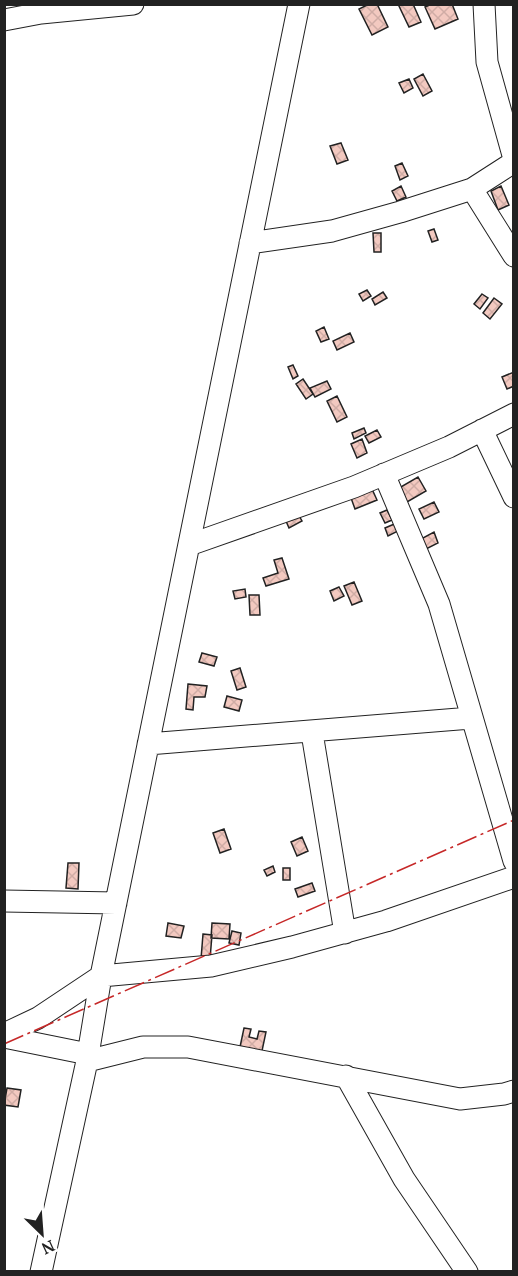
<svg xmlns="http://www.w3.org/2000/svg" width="518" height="1276" viewBox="0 0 518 1276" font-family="'PT Serif',serif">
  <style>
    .building { fill: url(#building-cross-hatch); stroke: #222; stroke-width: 1.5 }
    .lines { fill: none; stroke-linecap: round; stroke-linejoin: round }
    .minor-casing { stroke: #222; stroke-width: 23 }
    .minor { stroke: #fff; stroke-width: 21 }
    .power { stroke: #c62828; stroke-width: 1.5; stroke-dasharray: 21 4.5 3 4.5; stroke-linecap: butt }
  </style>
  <defs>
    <pattern id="building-cross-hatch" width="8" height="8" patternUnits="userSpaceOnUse" patternTransform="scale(1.5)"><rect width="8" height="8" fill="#f3c9c0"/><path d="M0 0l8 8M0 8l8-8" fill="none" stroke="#d0aca5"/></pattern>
  </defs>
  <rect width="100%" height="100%" fill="#fff"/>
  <path class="building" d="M 369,4 L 377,4 L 388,27 L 372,35 L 359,9 Z
    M 398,4 L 413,4 L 421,22 L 409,27 Z
    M 432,4 L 452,4 L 458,19 L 435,29 L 425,7 Z
    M 423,74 L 432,91 L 423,96 L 414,79 Z
    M 409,79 L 413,88 L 404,93 L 399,83 Z
    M 341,143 L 348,160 L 337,164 L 330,146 Z
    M 402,163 L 408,176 L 400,180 L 395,166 Z
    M 401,186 L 406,197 L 397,201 L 392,191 Z
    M 501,186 L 509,205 L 498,210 L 491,191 Z
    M 434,229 L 438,240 L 432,242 L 428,231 Z
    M 373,233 L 381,233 L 381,252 L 374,252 Z
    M 367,290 L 371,296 L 363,301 L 359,294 Z
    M 383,292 L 387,298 L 375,305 L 372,299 Z
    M 482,294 L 488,298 L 480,309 L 474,304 Z
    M 494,298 L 502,304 L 490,319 L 483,313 Z
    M 324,327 L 329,339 L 321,342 L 316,331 Z
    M 350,333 L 354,342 L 337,350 L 333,341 Z
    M 293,365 L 298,376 L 293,379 L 288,367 Z
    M 514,372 L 514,386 L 507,389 L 502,377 Z
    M 303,379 L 313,394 L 306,399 L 296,384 Z
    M 327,381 L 331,389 L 315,397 L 310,388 Z
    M 337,396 L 347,417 L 337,422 L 327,401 Z
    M 364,428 L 366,433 L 354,439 L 352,433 Z
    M 377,430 L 381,437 L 369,443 L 365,436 Z
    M 362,439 L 367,453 L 357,458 L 351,444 Z
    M 418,477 L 426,491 L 407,502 L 399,488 Z
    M 372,489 L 377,500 L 355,509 L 351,498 Z
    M 434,502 L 439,512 L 424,519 L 419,509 Z
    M 387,510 L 392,520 L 385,523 L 380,513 Z
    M 298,514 L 302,521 L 289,528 L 286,521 Z
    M 399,522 L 402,529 L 388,536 L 385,528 Z
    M 434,532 L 438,543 L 426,549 L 421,539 Z
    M 282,558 L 289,579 L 266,586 L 263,578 L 278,573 L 274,560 Z
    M 354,582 L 362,601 L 352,605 L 344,586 Z
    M 339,587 L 344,596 L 334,601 L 330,591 Z
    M 245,589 L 246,597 L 235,599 L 233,591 Z
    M 249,595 L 259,595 L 260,615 L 250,615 Z
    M 202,653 L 217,657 L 214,666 L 199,662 Z
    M 240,668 L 246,687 L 237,690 L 231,671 Z
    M 188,684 L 207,686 L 205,697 L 194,697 L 193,710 L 186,709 Z
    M 227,696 L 242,700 L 239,711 L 224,707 Z
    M 224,829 L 231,849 L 220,853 L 213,833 Z
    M 302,837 L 308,851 L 297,856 L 291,842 Z
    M 68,863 L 79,863 L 78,889 L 66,888 Z
    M 273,866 L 275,872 L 267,876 L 264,870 Z
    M 283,868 L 290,868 L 290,880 L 283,880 Z
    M 312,883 L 315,891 L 298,897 L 295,889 Z
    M 168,923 L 184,926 L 181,938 L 166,936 Z
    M 212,923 L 230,924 L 229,939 L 211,938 Z
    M 232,931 L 241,933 L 239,945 L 229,943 Z
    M 203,934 L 212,935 L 210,959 L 201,959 Z
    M 244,1028 L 251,1029 L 249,1037 L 257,1039 L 259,1031 L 266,1032 L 262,1051 L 240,1047 Z
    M 7,1088 L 21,1090 L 18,1107 L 4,1105 Z"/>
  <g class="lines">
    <defs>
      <path id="minor" d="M 484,4 L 487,62 L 514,159
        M 4,20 L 41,13 L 133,4
        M 472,189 L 514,256
        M 250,243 L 332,231 L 400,212 L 472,189 L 514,162
        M 482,430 L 514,497
        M 384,474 L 439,604 L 514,861
        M 189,545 L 354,487 L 449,447 L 514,414
        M 312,733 L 345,933
        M 148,744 L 471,718
        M 4,901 L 116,903
        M 4,1034 L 38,1018 L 101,976 L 211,966 L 292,947 L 386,921 L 514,877
        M 4,1037 L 88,1054
        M 87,1061 L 143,1047 L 188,1047 L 460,1099 L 504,1094 L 514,1091
        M 346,1076 L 404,1179 L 467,1272
        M 41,1272 L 87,1061 L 101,976 L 299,4"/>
    </defs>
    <use href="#minor" class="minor-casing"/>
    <use href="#minor" class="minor"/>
    <path class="power" d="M 4,1044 L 514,820"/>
  </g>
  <rect width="518" height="1276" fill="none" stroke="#222222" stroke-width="12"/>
  <g transform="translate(42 1234) rotate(155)" stroke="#ffffff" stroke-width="4.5" paint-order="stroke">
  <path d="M0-4.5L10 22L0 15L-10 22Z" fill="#222222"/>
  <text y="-9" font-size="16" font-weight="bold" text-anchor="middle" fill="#222222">N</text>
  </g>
</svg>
